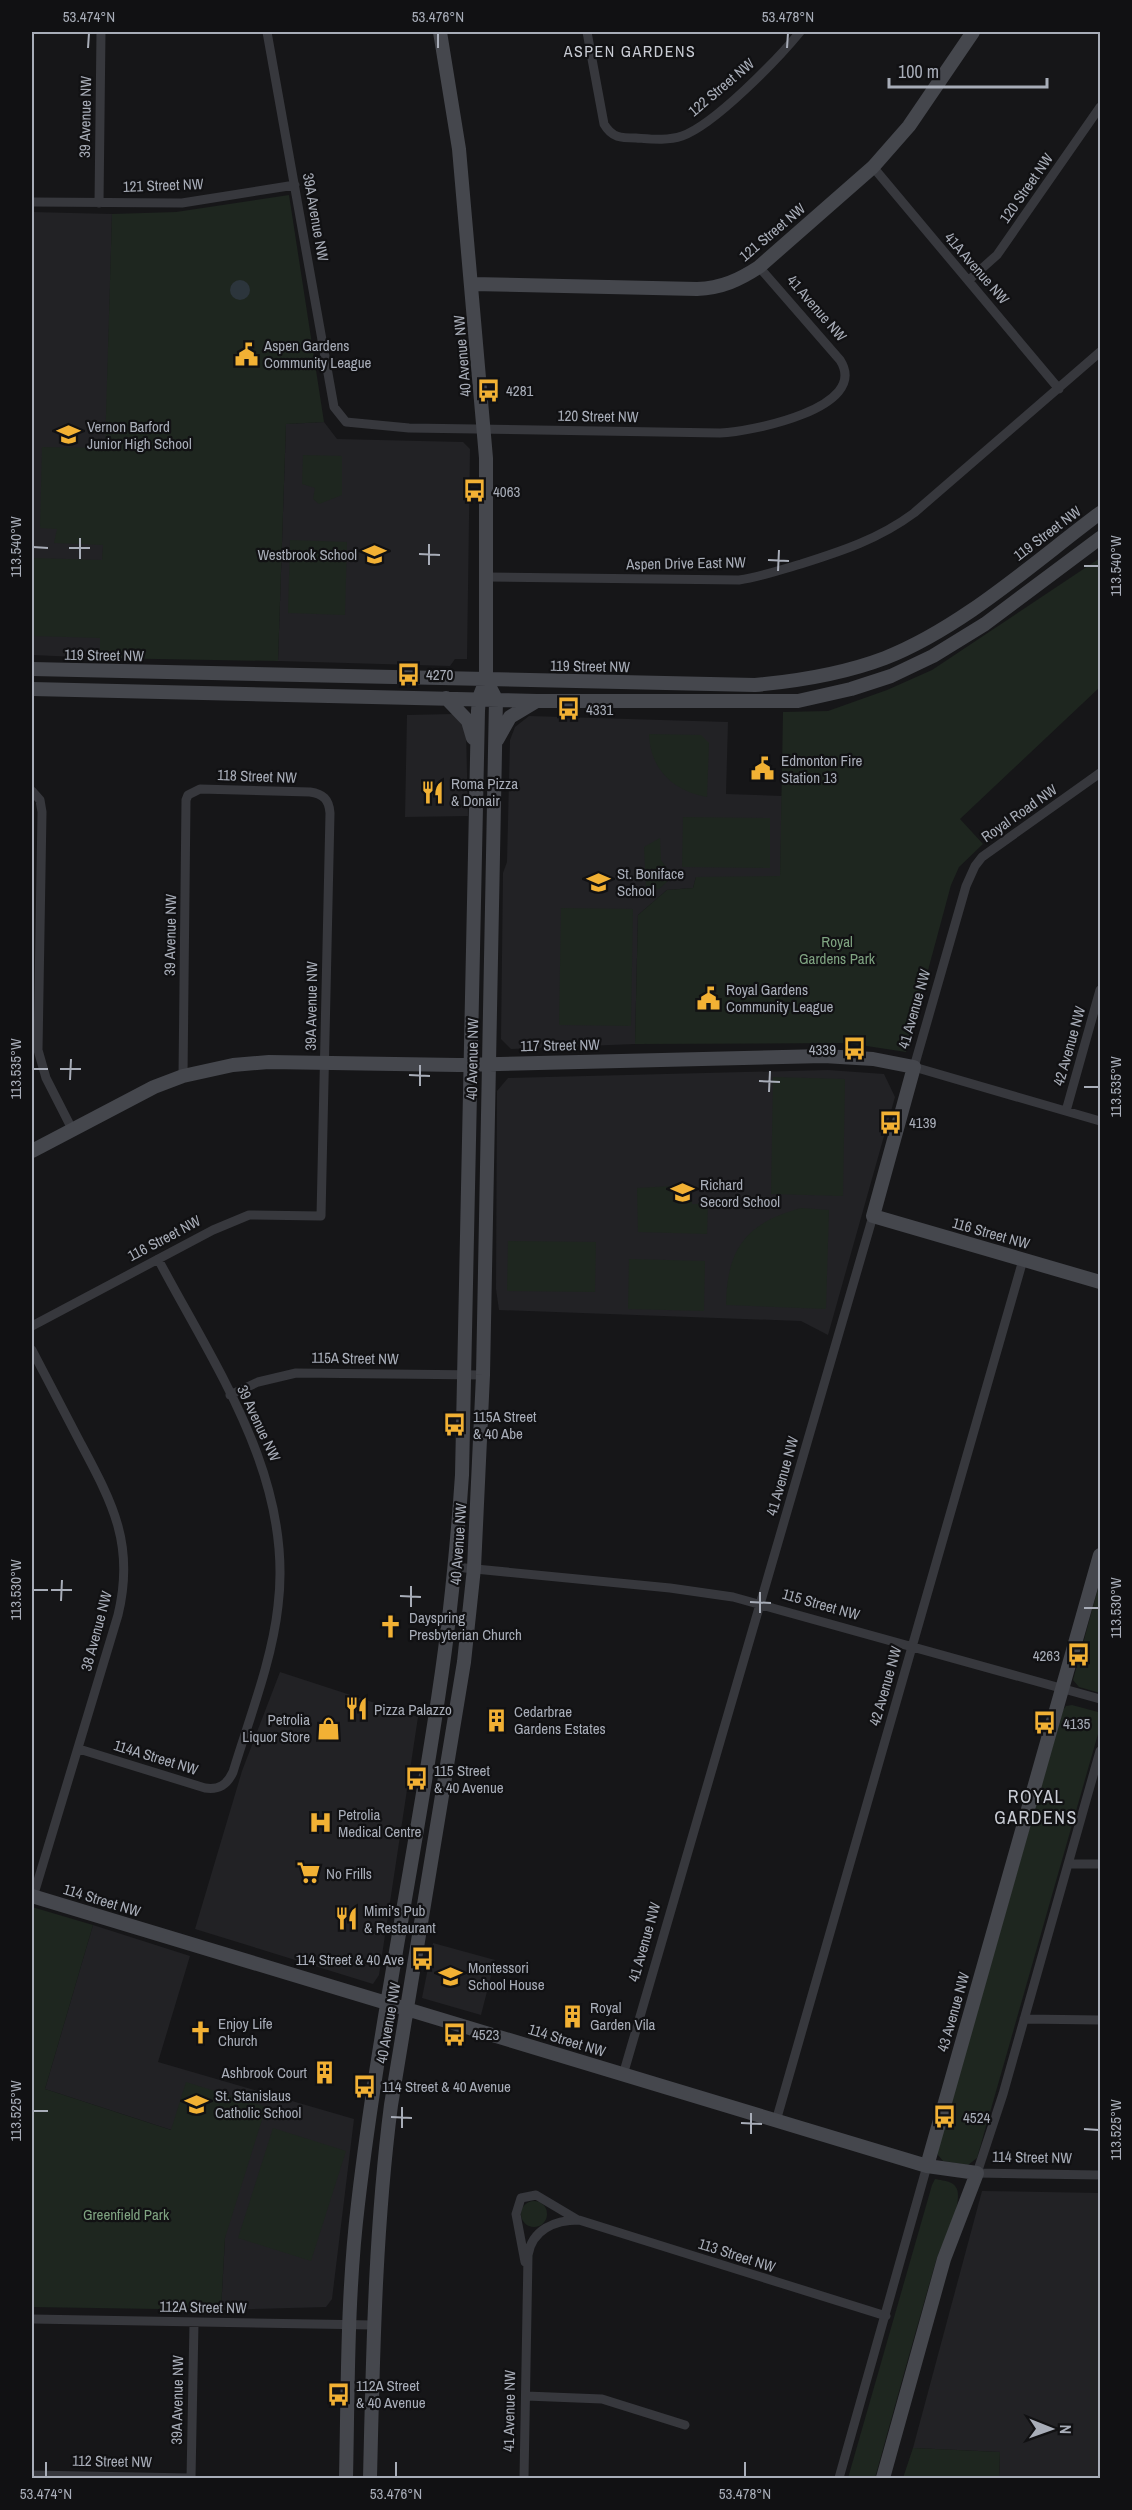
<svg xmlns="http://www.w3.org/2000/svg" width="1132" height="2510" viewBox="0 0 1132 2510" font-family="'Archivo Narrow',sans-serif">
  <style>
    .built { fill: #222225 }
    .green { fill: #1e261f }
    .water { fill: #2c353c }
    .lines { fill: none; stroke-linecap: round; stroke-linejoin: round }
    .street { stroke: #37383d; stroke-width: 9 }
    .secondary { stroke: #45474d; stroke-width: 14 }
    .ticks { fill: none; stroke: #a8adb8; stroke-width: 2 }
    .labels { text-anchor: middle; dominant-baseline: central; stroke-width: 4.5; stroke-linejoin: round; paint-order: stroke }
    .street-label { font-size: 15px; fill: #a8adb8; stroke: #111113 }
    .poi-label { font-size: 15px; fill: #a8adb8; stroke: #111113; text-anchor: start }
    .park-label { font-size: 15px; fill: #7fa381; stroke: #111113 }
    .neighbourhood-label { font-size: 16px; letter-spacing: 1.5px; fill: #c9ccd4; stroke: #111113 }
    .quarter-label { font-size: 18px; letter-spacing: 1.5px; fill: #c9ccd4; stroke: #111113 }
    .neatline { fill: none; stroke: #a8adb8; stroke-width: 2 }
    .ticks-label { font-size: 15px; text-anchor: middle; fill: #a8adb8 }
  </style>
  <rect width="100%" height="100%" fill="#161618"/>
  <path class="built" d="M 32,212 L 112,214 L 100,658 L 32,655 Z
    M 324,422 L 337,439 L 463,442 L 470,449 L 467,659 L 455,659 L 450,666 L 278,661 L 286,424 Z
    M 453,714 L 459,718 L 466,730 L 468,816 L 405,817 L 407,715 Z
    M 529,716 L 728,722 L 726,794 L 782,796 L 780,877 L 696,877 L 693,888 L 667,890 L 638,915 L 635,1044 L 511,1049 L 501,1039 L 503,873 L 507,862 L 510,740 L 515,727 Z
    M 828,1070 L 884,1074 L 895,1097 L 828,1335 L 801,1321 L 499,1310 L 496,1289 L 497,1091 L 508,1078 Z
    M 280,1672 L 418,1717 L 379,1975 L 373,1984 L 195,1929 L 242,1771 Z
    M 93,1925 L 190,1956 L 158,2062 L 354,2119 L 332,2299 L 326,2307 L 221,2310 L 230,2149 L 45,2089 Z
    M 433,1943 L 495,1960 L 481,2015 L 422,1998 Z
    M 982,2191 L 1100,2193 L 1100,2478 L 999,2478 L 1000,2452 L 913,2448 Z"/>
  <path class="green" d="M 289,195 L 324,422 L 286,424 L 278,661 L 100,658 L 100,638 L 32,636 L 32,558 L 102,560 L 103,545 L 54,543 L 57,529 L 40,528 L 42,447 L 105,448 L 112,214 L 176,212 Z
    M 303,455 L 342,456 L 342,495 L 319,504 L 313,499 L 315,488 L 302,484 Z
    M 290,540 L 347,542 L 345,615 L 288,613 Z
    M 1100,558 L 1100,687 L 960,819 L 983,844 L 959,867 L 951,885 L 906,1052 L 847,1043 L 635,1044 L 638,915 L 667,890 L 693,888 L 696,877 L 780,876 L 783,712 L 828,711 L 887,690 L 932,670 Z
    M 649,734 L 701,735 L 709,743 L 707,797 C 673,791 650,769 649,734 Z
    M 683,817 L 770,818 L 770,868 L 682,867 Z
    M 660,838 L 661,860 L 673,876 L 659,889 L 646,888 L 644,847 Z
    M 561,908 L 633,909 L 631,1026 L 559,1025 Z
    M 773,1077 L 845,1079 L 843,1196 L 771,1194 Z
    M 692,1185 L 692,1204 L 708,1204 L 707,1234 L 638,1232 L 637,1188 Z
    M 801,1208 L 829,1210 L 826,1309 L 726,1305 C 727,1248 746,1223 801,1208 Z
    M 508,1241 L 596,1242 L 595,1292 L 507,1291 Z
    M 629,1259 L 705,1261 L 704,1311 L 628,1309 Z
    M 1100,1581 L 1100,1693 L 1079,1687 L 1073,1680 Z
    M 1072,1705 L 1098,1712 L 1100,1714 L 1100,1727 L 977,2158 L 968,2165 L 943,2161 L 938,2155 L 938,2150 L 1063,1710 L 1066,1706 Z
    M 32,1907 L 93,1925 L 45,2089 L 171,2130 L 186,2082 L 266,2107 L 225,2238 L 221,2310 L 32,2307 Z
    M 273,2128 L 346,2151 L 311,2261 L 238,2238 Z
    M 935,2179 C 945,2181 958,2181 958,2195 C 958,2217 943,2240 936,2261 C 915,2333 895,2406 875,2478 L 848,2478 L 932,2185 Z
    M521 2214a13 13 0 1 1 26 0a13 13 0 1 1-26 0Z
    M 913,2448 L 1000,2452 L 999,2478 L 903,2478 Z"/>
  <path class="water" d="M230 290a10 10 0 1 1 20 0a10 10 0 1 1-20 0Z"/>
  <g class="lines">
    <path class="street" d="M 267,32 L 334,407 L 346,422 L 409,428 L 720,433 C 750,432 871,408 840,360 L 759,267
      M 587,32 L 604,124 C 612,138 621,138 636,138 C 651,139 667,141 682,136 C 714,125 778,59 800,32
      M 873,167 L 1059,389
      M 32,202 L 182,203 L 295,185
      M 99,203 L 101,32
      M 969,280 L 997,255 L 1100,107
      M 487,577 L 739,580 C 760,577 780,570 801,564 C 842,551 879,539 914,513 L 1100,352
      M 1100,773 L 982,857 L 975,866 L 966,886 L 914,1067 L 1100,1121
      M 32,791 L 40,800 L 42,812 L 38,1050 L 46,1078 L 72,1129
      M 1066,1111 L 1100,990
      M 32,1326 L 213,1230 L 249,1215 L 321,1216 L 330,813 C 329,799 323,794 310,792 L 200,789 L 188,795 L 186,800 L 183,1076
      M 32,1350 C 48,1381 65,1413 81,1444 C 113,1504 135,1545 118,1615 L 33,1897
      M 230,1395 L 258,1382 L 296,1373 L 483,1375
      M 455,1567 L 670,1588 L 733,1597 L 1100,1699
      M 79,1749 L 205,1788 C 219,1790 227,1785 233,1772 C 249,1719 272,1661 278,1606 C 294,1478 215,1367 158,1259
      M 1100,1751 L 1003,2094 L 977,2173 L 1100,2175
      M 1069,1864 L 1100,1864
      M 1024,2019 L 1100,2020
      M 623,2075 L 873,1216
      M 776,2121 L 1023,1260
      M 525,2262 L 516,2214 L 521,2198 L 536,2195 L 578,2220
      M 32,2319 L 373,2325
      M 526,2396 L 602,2399 L 685,2425
      M 32,2475 L 191,2478
      M 191,2478 L 194,2323
      M 524,2478 L 528,2255 C 532,2230 554,2220 579,2220 L 886,2316
      M 839,2478 L 927,2166"/>
    <path class="secondary" d="M 472,284 L 697,289 C 722,288 739,280 759,267 L 873,167 L 909,126 L 973,32
      M 32,669 L 755,685 C 799,681 843,674 885,658 C 963,627 1033,563 1100,513
      M 32,689 L 537,701 L 798,701 L 851,689 L 891,676 L 933,656 L 985,624 L 1100,538
      M 446,698 L 468,721 L 473,738
      M 497,740 L 510,717 L 535,702
      M 32,1151 L 154,1087 L 183,1076 L 233,1065 L 269,1062 L 458,1065 L 824,1056 L 873,1059 L 914,1067 L 873,1216 L 1100,1282
      M 32,1896 L 927,2166 L 977,2173 L 944,2259 L 883,2478
      M 927,2166 L 1100,1555
      M 346,2478 C 348,2387 347,2295 358,2204 C 378,2032 414,1863 439,1692 C 450,1620 457,1548 462,1475 L 478,711 L 479,698 L 486,680 L 486,458 L 459,149 L 440,32
      M 370,2478 C 373,2353 375,2230 391,2105 L 464,1662 L 474,1568 L 483,1375 L 496,699 L 486,680"/>
  </g>
  <path class="ticks" d="M 88,48 L 89,33M 438,48 L 438,33M 787,48 L 788,33M 33,547 L 48,548M 69,548 L 90,548M 419,554 L 440,555M 80,559 L 80,538M 768,560 L 789,561M 429,565 L 429,544M 1084,566 L 1099,566M 778,571 L 779,550M 33,1069 L 48,1069M 60,1069 L 81,1069M 409,1075 L 430,1076M 70,1080 L 71,1059M 759,1081 L 780,1082M 420,1086 L 420,1065M 1084,1087 L 1099,1087M 769,1092 L 770,1071M 33,1590 L 48,1590M 51,1590 L 72,1590M 400,1596 L 421,1597M 61,1601 L 62,1580M 750,1602 L 771,1603M 411,1607 L 411,1586M 1084,1608 L 1099,1608M 760,1613 L 760,1592M 33,2111 L 48,2111M 391,2117 L 412,2118M 741,2123 L 762,2124M 402,2128 L 402,2107M 1084,2129 L 1099,2130M 751,2134 L 751,2113M 46,2477 L 46,2462M 396,2477 L 396,2462M 745,2477 L 745,2462"/>
  <defs>
    <symbol id="civic-bare" viewBox="-9 -9 18 18"><path d="M-.6-6.5H3V-4.5H.6V-3L4-1V1h2V6H-6V1h2V-1L-.6-3ZM-1.2 2.5V6h2.4V2.5Z" fill="#f2b134" stroke="#111113" stroke-width="2.5" paint-order="stroke"/></symbol>
    <symbol id="bus-bare" viewBox="-9 -9 18 18"><path d="M-5-6H5V4H4V6H2V4H-2V6H-4V4H-5ZM-3.5-4V0h7V-4ZM-3.5 1.2v1.5H-2V1.2ZM2 1.2v1.5H3.5V1.2Z" fill="#f2b134" stroke="#111113" stroke-width="2.5" paint-order="stroke"/></symbol>
    <symbol id="school-bare" viewBox="-9 -9 18 18"><path d="M0-5L7-2L0 1L-7-2ZM-4 1L0 2.5L4 1V4Q0 6-4 4Z" fill="#f2b134" stroke="#111113" stroke-width="2.5" paint-order="stroke"/></symbol>
    <symbol id="restaurant-bare" viewBox="-9 -9 18 18"><path d="M-5-6h1v4h1v-4h1v4h1v-4h1v5L-1.5 .5V6h-2V.5L-5-1ZM5-6V6H3V1.5H1.5Q1.5-4 5-6Z" fill="#f2b134" stroke="#111113" stroke-width="2.5" paint-order="stroke"/></symbol>
    <symbol id="church-bare" viewBox="-9 -9 18 18"><path d="M-1.2-6h2.4v3.5h3.3v2.4h-3.3V6h-2.4V-.1h-3.3v-2.4h3.3Z" fill="#f2b134" stroke="#111113" stroke-width="2.5" paint-order="stroke"/></symbol>
    <symbol id="building-bare" viewBox="-9 -9 18 18"><path d="M-4-6H4V6H1V3H-1V6H-4ZM-2.5-4.3h1.7v1.8h-1.7ZM.8-4.3h1.7v1.8H.8ZM-2.5-1h1.7V.8h-1.7ZM.8-1h1.7V.8H.8Z" fill="#f2b134" stroke="#111113" stroke-width="2.5" paint-order="stroke"/></symbol>
    <symbol id="shop-bare" viewBox="-9 -9 18 18"><path d="M-5-2.5h2.3a2.7 3.5 0 0 1 5.4 0H5L5.5 6h-11ZM-1.5-2.5h3a1.5 2.3 0 0 0-3 0Z" fill="#f2b134" stroke="#111113" stroke-width="2.5" paint-order="stroke"/></symbol>
    <symbol id="hospital-bare" viewBox="-9 -9 18 18"><path d="M-5-5h3v3.5h4V-5h3V5h-3V1.5h-4V5h-3Z" fill="#f2b134" stroke="#111113" stroke-width="2.5" paint-order="stroke"/></symbol>
    <symbol id="supermarket-bare" viewBox="-9 -9 18 18"><path d="M-6-5.5h2.5l.6 2H6L4.5 2H-2.5L-4.4-4H-6ZM-1.5 3.2a1.3 1.3 0 1 0 .1 0ZM3 3.2a1.3 1.3 0 1 0 .1 0Z" fill="#f2b134" stroke="#111113" stroke-width="2.5" paint-order="stroke"/></symbol>
  </defs>
  <g fill-rule="evenodd">
    <use href="#civic-bare" x="230" y="338" width="33" height="33"/>
    <use href="#bus-bare" x="472" y="374" width="33" height="33"/>
    <use href="#school-bare" x="52" y="418" width="33" height="33"/>
    <use href="#bus-bare" x="458" y="474" width="33" height="33"/>
    <use href="#school-bare" x="358" y="538" width="33" height="33"/>
    <use href="#bus-bare" x="392" y="658" width="33" height="33"/>
    <use href="#bus-bare" x="552" y="692" width="33" height="33"/>
    <use href="#civic-bare" x="746" y="752" width="33" height="33"/>
    <use href="#restaurant-bare" x="416" y="776" width="33" height="33"/>
    <use href="#school-bare" x="582" y="866" width="33" height="33"/>
    <use href="#civic-bare" x="692" y="982" width="33" height="33"/>
    <use href="#bus-bare" x="838" y="1032" width="33" height="33"/>
    <use href="#bus-bare" x="874" y="1106" width="33" height="33"/>
    <use href="#school-bare" x="666" y="1176" width="33" height="33"/>
    <use href="#bus-bare" x="438" y="1408" width="33" height="33"/>
    <use href="#church-bare" x="374" y="1610" width="33" height="33"/>
    <use href="#bus-bare" x="1062" y="1638" width="33" height="33"/>
    <use href="#restaurant-bare" x="340" y="1692" width="33" height="33"/>
    <use href="#building-bare" x="480" y="1704" width="33" height="33"/>
    <use href="#bus-bare" x="1028" y="1706" width="33" height="33"/>
    <use href="#shop-bare" x="312" y="1712" width="33" height="33"/>
    <use href="#bus-bare" x="400" y="1762" width="33" height="33"/>
    <use href="#hospital-bare" x="304" y="1806" width="33" height="33"/>
    <use href="#supermarket-bare" x="292" y="1856" width="33" height="33"/>
    <use href="#restaurant-bare" x="330" y="1902" width="33" height="33"/>
    <use href="#bus-bare" x="406" y="1942" width="33" height="33"/>
    <use href="#school-bare" x="434" y="1960" width="33" height="33"/>
    <use href="#building-bare" x="556" y="2000" width="33" height="33"/>
    <use href="#church-bare" x="184" y="2016" width="33" height="33"/>
    <use href="#bus-bare" x="438" y="2018" width="33" height="33"/>
    <use href="#building-bare" x="308" y="2056" width="33" height="33"/>
    <use href="#bus-bare" x="348" y="2070" width="33" height="33"/>
    <use href="#school-bare" x="180" y="2088" width="33" height="33"/>
    <use href="#bus-bare" x="928" y="2100" width="33" height="33"/>
    <use href="#bus-bare" x="322" y="2378" width="33" height="33"/>
  </g>
  <g class="labels">
    <g class="street-label">
      <text transform="translate(721 87) rotate(-40)">122 Street NW</text>
      <text transform="translate(85 117) rotate(-89)">39 Avenue NW</text>
      <text transform="translate(163 185) rotate(-2)">121 Street NW</text>
      <text transform="translate(1026 188) rotate(-55)">120 Street NW</text>
      <text transform="translate(316 217) rotate(80)">39A Avenue NW</text>
      <text transform="translate(772 232) rotate(-40)">121 Street NW</text>
      <text transform="translate(977 268) rotate(49)">41A Avenue NW</text>
      <text transform="translate(817 308) rotate(49)">41 Avenue NW</text>
      <text transform="translate(462 356) rotate(-95)">40 Avenue NW</text>
      <text transform="translate(598 416) rotate(1)">120 Street NW</text>
      <text transform="translate(1047 533) rotate(-37)">119 Street NW</text>
      <text transform="translate(686 563) rotate(-1)">Aspen Drive East NW</text>
      <text transform="translate(104 655) rotate(1)">119 Street NW</text>
      <text transform="translate(590 666) rotate(1)">119 Street NW</text>
      <text transform="translate(257 776) rotate(2)">118 Street NW</text>
      <text transform="translate(1019 813) rotate(-35)">Royal Road NW</text>
      <text transform="translate(170 935) rotate(-89)">39 Avenue NW</text>
      <text transform="translate(311 1006) rotate(-89)">39A Avenue NW</text>
      <text transform="translate(914 1009) rotate(-74)">41 Avenue NW</text>
      <text transform="translate(560 1045) rotate(-1)">117 Street NW</text>
      <text transform="translate(1069 1046) rotate(-74)">42 Avenue NW</text>
      <text transform="translate(472 1059) rotate(-89)">40 Avenue NW</text>
      <text transform="translate(991 1233) rotate(16)">116 Street NW</text>
      <text transform="translate(164 1238) rotate(-28)">116 Street NW</text>
      <text transform="translate(355 1358) rotate(1)">115A Street NW</text>
      <text transform="translate(259 1423) rotate(65)">39 Avenue NW</text>
      <text transform="translate(782 1476) rotate(-74)">41 Avenue NW</text>
      <text transform="translate(458 1544) rotate(-86)">40 Avenue NW</text>
      <text transform="translate(821 1604) rotate(16)">115 Street NW</text>
      <text transform="translate(96 1631) rotate(-75)">38 Avenue NW</text>
      <text transform="translate(885 1686) rotate(-74)">42 Avenue NW</text>
      <text transform="translate(156 1757) rotate(17)">114A Street NW</text>
      <text transform="translate(102 1900) rotate(17)">114 Street NW</text>
      <text transform="translate(644 1942) rotate(-74)">41 Avenue NW</text>
      <text transform="translate(953 2012) rotate(-74)">43 Avenue NW</text>
      <text transform="translate(388 2023) rotate(-80)">40 Avenue NW</text>
      <text transform="translate(567 2040) rotate(17)">114 Street NW</text>
      <text transform="translate(1032 2157) rotate(1)">114 Street NW</text>
      <text transform="translate(737 2255) rotate(18)">113 Street NW</text>
      <text transform="translate(203 2307) rotate(1)">112A Street NW</text>
      <text transform="translate(177 2400) rotate(-89)">39A Avenue NW</text>
      <text transform="translate(509 2411) rotate(-89)">41 Avenue NW</text>
      <text transform="translate(112 2461) rotate(1)">112 Street NW</text>
    </g>
    <g class="poi-label">
      <text x="264" y="345">Aspen Gardens<tspan x="264" dy="17">Community League</tspan></text>
      <text x="506" y="390">4281</text>
      <text x="87" y="426">Vernon Barford<tspan x="87" dy="17">Junior High School</tspan></text>
      <text x="493" y="491">4063</text>
      <text x="357" y="554" text-anchor="end">Westbrook School</text>
      <text x="426" y="674">4270</text>
      <text x="586" y="709">4331</text>
      <text x="781" y="760">Edmonton Fire<tspan x="781" dy="17">Station 13</tspan></text>
      <text x="451" y="783">Roma Pizza<tspan x="451" dy="17">&amp; Donair</tspan></text>
      <text x="617" y="873">St. Boniface<tspan x="617" dy="17">School</tspan></text>
      <text x="726" y="989">Royal Gardens<tspan x="726" dy="17">Community League</tspan></text>
      <text x="836" y="1049" text-anchor="end">4339</text>
      <text x="909" y="1122">4139</text>
      <text x="700" y="1184">Richard<tspan x="700" dy="17">Secord School</tspan></text>
      <text x="473" y="1416">115A Street<tspan x="473" dy="17">&amp; 40 Abe</tspan></text>
      <text x="409" y="1617">Dayspring<tspan x="409" dy="17">Presbyterian Church</tspan></text>
      <text x="1060" y="1655" text-anchor="end">4263</text>
      <text x="374" y="1709">Pizza Palazzo</text>
      <text x="514" y="1711">Cedarbrae<tspan x="514" dy="17">Gardens Estates</tspan></text>
      <text x="310" y="1719" text-anchor="end">Petrolia<tspan x="310" dy="17">Liquor Store</tspan></text>
      <text x="1063" y="1723">4135</text>
      <text x="434" y="1770">115 Street<tspan x="434" dy="17">&amp; 40 Avenue</tspan></text>
      <text x="338" y="1814">Petrolia<tspan x="338" dy="17">Medical Centre</tspan></text>
      <text x="326" y="1873">No Frills</text>
      <text x="364" y="1910">Mimi’s Pub<tspan x="364" dy="17">&amp; Restaurant</tspan></text>
      <text x="404" y="1959" text-anchor="end">114 Street &amp; 40 Ave</text>
      <text x="468" y="1967">Montessori<tspan x="468" dy="17">School House</tspan></text>
      <text x="590" y="2007">Royal<tspan x="590" dy="17">Garden Vila</tspan></text>
      <text x="218" y="2023">Enjoy Life<tspan x="218" dy="17">Church</tspan></text>
      <text x="472" y="2034">4523</text>
      <text x="307" y="2072" text-anchor="end">Ashbrook Court</text>
      <text x="382" y="2086">114 Street &amp; 40 Avenue</text>
      <text x="215" y="2095">St. Stanislaus<tspan x="215" dy="17">Catholic School</tspan></text>
      <text x="963" y="2117">4524</text>
      <text x="356" y="2385">112A Street<tspan x="356" dy="17">&amp; 40 Avenue</tspan></text>
    </g>
    <g class="park-label">
      <text x="837" y="941">Royal<tspan x="837" dy="17">Gardens Park</tspan></text>
      <text x="126" y="2214">Greenfield Park</text>
    </g>
    <g class="neighbourhood-label">
      <text x="630" y="51">ASPEN GARDENS</text>
    </g>
    <g class="quarter-label">
      <text x="1036" y="1796">ROYAL<tspan x="1036" dy="21">GARDENS</tspan></text>
    </g>
  </g>
  <rect width="1132" height="2510" fill="none" stroke="#111113" stroke-width="66"/>
  <g transform="translate(1051 2429) rotate(91)" stroke="#111113" stroke-width="4.5" paint-order="stroke">
  <path d="M0-4.5L10 22L0 15L-10 22Z" fill="#a8adb8"/>
  <text y="-9" font-size="16" font-weight="bold" text-anchor="middle" fill="#a8adb8">N</text>
  </g>
  <path d="M889 78v9h158v-9" fill="none" stroke="#a8adb8" stroke-width="3"/>
  <text x="898" y="78" font-size="18" fill="#a8adb8" stroke="#111113" stroke-width="4.5" paint-order="stroke">100 m</text>
  <rect x="33" y="33" width="1066" height="2444" class="neatline"/>
  <g class="ticks-label">
    <text x="89" y="22">53.474°N</text>
    <text x="438" y="22">53.476°N</text>
    <text x="788" y="22">53.478°N</text>
    <text transform="translate(16 547) rotate(-90)" y="5">113.540°W</text>
    <text transform="translate(1116 566) rotate(-90)" y="5">113.540°W</text>
    <text transform="translate(16 1069) rotate(-90)" y="5">113.535°W</text>
    <text transform="translate(1116 1087) rotate(-90)" y="5">113.535°W</text>
    <text transform="translate(16 1590) rotate(-90)" y="5">113.530°W</text>
    <text transform="translate(1116 1608) rotate(-90)" y="5">113.530°W</text>
    <text transform="translate(16 2111) rotate(-90)" y="5">113.525°W</text>
    <text transform="translate(1116 2130) rotate(-90)" y="5">113.525°W</text>
    <text x="46" y="2499">53.474°N</text>
    <text x="396" y="2499">53.476°N</text>
    <text x="745" y="2499">53.478°N</text>
  </g>
</svg>
